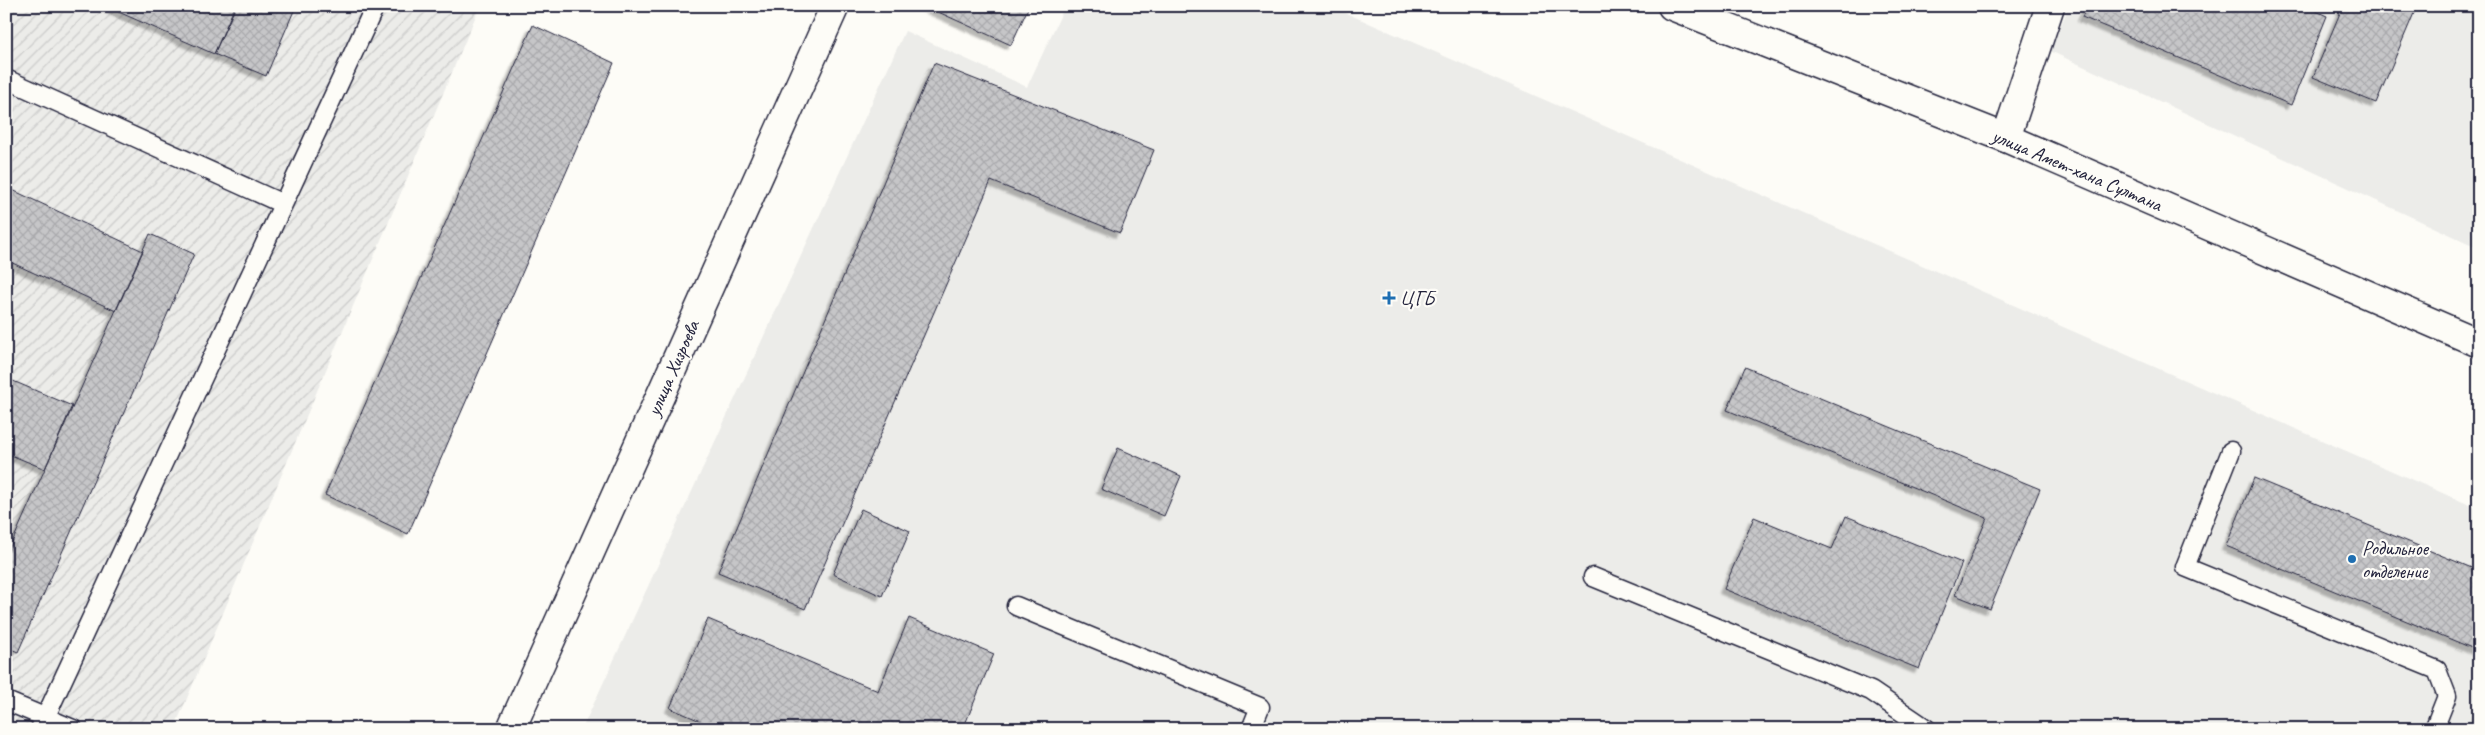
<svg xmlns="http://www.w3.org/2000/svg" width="2485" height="735" viewBox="0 0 2485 735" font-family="Caveat,sans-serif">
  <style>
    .built { fill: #ecece9 }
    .industrial { fill: url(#industrial-furrows) }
    .building { fill: url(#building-cross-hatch); stroke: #22223b; filter: url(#shadow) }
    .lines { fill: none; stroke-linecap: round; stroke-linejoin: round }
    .service-casing { stroke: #22223b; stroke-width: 21 }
    .minor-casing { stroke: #22223b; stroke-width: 31 }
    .primary-casing { stroke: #22223b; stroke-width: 31 }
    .service { stroke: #fdfcf7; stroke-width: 18 }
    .minor { stroke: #fdfcf7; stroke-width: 28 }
    .primary { stroke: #fdfcf7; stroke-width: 28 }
    .poi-dot { fill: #1f6fb2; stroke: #fdfcf7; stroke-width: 2 }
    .labels { text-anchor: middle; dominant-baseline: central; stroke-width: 4.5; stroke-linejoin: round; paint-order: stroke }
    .street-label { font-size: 20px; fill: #22223b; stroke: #fdfcf7 }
    .poi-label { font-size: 20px; fill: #22223b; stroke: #fdfcf7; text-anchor: start }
  </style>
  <defs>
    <pattern id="industrial-furrows" width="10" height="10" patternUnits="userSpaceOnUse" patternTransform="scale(1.25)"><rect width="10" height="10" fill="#ecece9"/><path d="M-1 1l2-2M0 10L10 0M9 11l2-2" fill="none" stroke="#cacac9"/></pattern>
    <pattern id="building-cross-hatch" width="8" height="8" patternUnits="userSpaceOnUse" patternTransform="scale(1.25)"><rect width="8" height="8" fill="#c6c6c8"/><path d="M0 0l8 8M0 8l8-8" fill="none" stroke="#aaaaad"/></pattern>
    <filter id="shadow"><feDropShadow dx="-4.5" dy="4.5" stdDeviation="1" flood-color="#0004"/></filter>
  </defs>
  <rect width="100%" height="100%" fill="#fdfcf7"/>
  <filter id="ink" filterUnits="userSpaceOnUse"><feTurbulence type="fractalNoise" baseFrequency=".02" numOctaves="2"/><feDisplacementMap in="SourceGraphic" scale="10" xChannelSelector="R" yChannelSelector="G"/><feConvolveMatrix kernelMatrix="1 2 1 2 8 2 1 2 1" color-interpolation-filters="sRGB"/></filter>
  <g filter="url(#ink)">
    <path class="built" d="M 1065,6 L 1330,6 L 2479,509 L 2479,729 L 582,729 L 905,31 L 1027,87 Z
      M 2069,6 L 2479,6 L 2479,248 L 2050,51 Z"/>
    <path class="industrial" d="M 6,6 L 480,6 L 174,729 L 6,729 Z"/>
    <path class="building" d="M 105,6 L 236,6 L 214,54 Z
      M 235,6 L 296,6 L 266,76 L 214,54 Z
      M 925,6 L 1029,6 L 1011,45 Z
      M 2087,6 L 2305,6 L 2327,16 L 2291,105 L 2082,17 Z
      M 2343,6 L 2417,6 L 2376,103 L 2313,77 Z
      M 533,25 L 614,63 L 408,534 L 325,495 Z
      M 934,63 L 1154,150 L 1120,233 L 991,181 L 805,609 L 718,572 Z
      M 6,187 L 143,251 L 116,311 L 6,260 Z
      M 150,234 L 194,254 L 18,652 L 6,647 L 6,556 Z
      M 1745,367 L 2040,489 L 1990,609 L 1955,595 L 1987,518 L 1727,410 Z
      M 6,378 L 72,406 L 45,469 L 6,453 Z
      M 1118,448 L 1181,476 L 1164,516 L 1101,489 Z
      M 2254,478 L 2479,571 L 2479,651 L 2226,546 Z
      M 861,509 L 910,531 L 882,596 L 833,574 Z
      M 1846,516 L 1962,563 L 1919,669 L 1724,589 L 1754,517 L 1832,549 Z
      M 909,618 L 994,654 L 963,729 L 719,729 L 670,708 L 708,619 L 878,691 Z
      M 2479,709 L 2479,729 L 2471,729 Z"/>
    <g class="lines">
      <defs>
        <path id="service" d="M 6,79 L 283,204
          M 2231,451 L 2185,567 L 2437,670 L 2447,696 L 2434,729
          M 1593,577 L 1871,691 L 1927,729
          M 1016,606 L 1260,707 L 1251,729
          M 6,701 L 73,729
          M 40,729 L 375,6"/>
        <path id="minor" d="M 2006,138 L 2050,6
          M 511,729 L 835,6"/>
        <path id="primary" d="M 1672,6 L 2006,138 L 2479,343"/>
      </defs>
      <use href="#service" class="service-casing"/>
      <use href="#minor" class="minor-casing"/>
      <use href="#primary" class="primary-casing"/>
      <use href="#service" class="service"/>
      <use href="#minor" class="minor"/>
      <use href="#primary" class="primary"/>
    </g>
  </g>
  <g class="poi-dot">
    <path d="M1386.5 290.5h5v5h5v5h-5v5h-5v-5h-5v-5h5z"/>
    <circle cx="2352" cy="559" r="5"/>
  </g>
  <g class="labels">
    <g class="street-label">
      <text transform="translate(2077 170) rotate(23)">улица Амет-хана Султана</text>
      <text transform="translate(673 368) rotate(-66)">улица Хизроева</text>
    </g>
    <g class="poi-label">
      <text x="1400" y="298">ЦГБ</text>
      <text x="2362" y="548">Родильное<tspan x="2362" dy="23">отделение</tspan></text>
    </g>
  </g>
  <rect width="2485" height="735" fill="none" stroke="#fdfcf7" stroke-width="25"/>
  <rect x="12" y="12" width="2460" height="710" fill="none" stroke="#22223b" stroke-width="2" filter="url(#ink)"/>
</svg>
